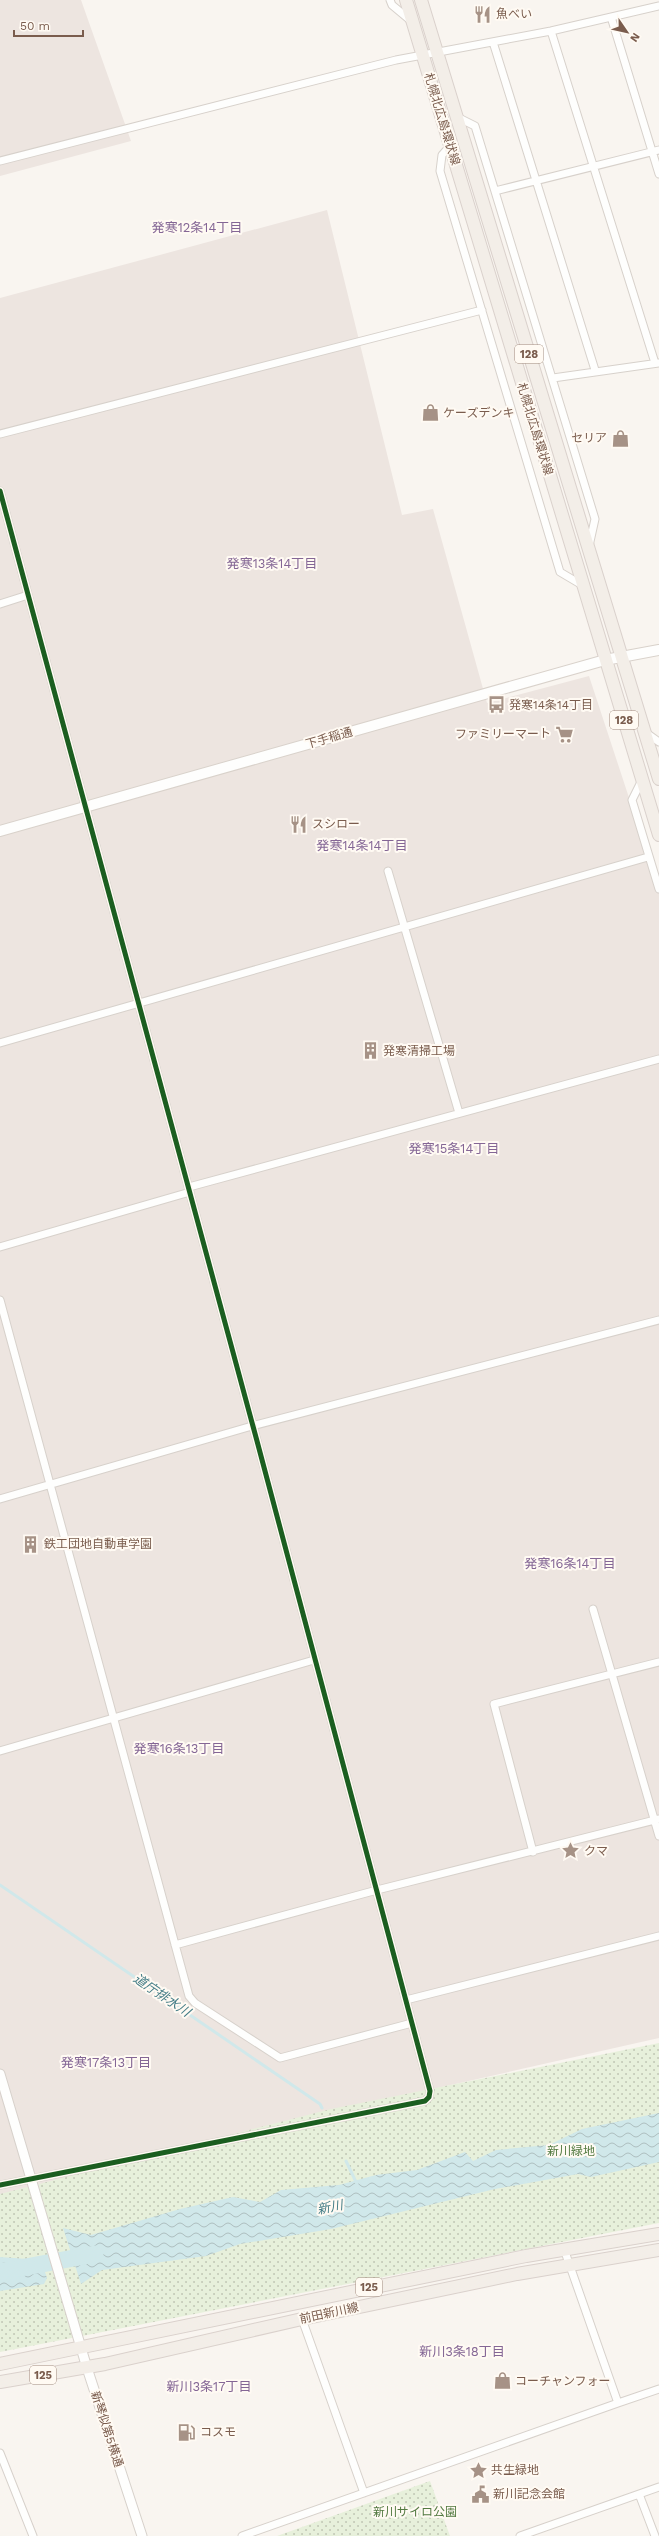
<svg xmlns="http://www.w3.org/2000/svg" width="659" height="2536" viewBox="0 0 659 2536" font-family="'Work Sans','Noto Sans JP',sans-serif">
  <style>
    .industrial { fill: #ede5e0 }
    .park { fill: url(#park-dots) }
    .water { fill: url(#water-waves) }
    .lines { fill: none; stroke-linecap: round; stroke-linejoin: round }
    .stream { stroke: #d0e8ea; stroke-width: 3 }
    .river { stroke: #d0e8ea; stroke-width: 17 }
    .minor-casing { stroke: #d7d1cb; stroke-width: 9 }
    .tertiary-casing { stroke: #d7d1cb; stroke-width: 11 }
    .secondary-casing { stroke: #d9d2cb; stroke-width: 12 }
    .primary-casing { stroke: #dad1cc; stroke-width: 14 }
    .minor { stroke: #fefefd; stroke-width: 7 }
    .tertiary { stroke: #fefefd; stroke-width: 9 }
    .secondary { stroke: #fefefd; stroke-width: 10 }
    .primary { stroke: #f3eee8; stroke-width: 12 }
    .cycleway-casing { stroke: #fffaf3; stroke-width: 8 }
    .cycleway { stroke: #1b5e20; stroke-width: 5 }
    .labels { text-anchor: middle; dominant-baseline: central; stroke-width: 4; stroke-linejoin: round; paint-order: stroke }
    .shield { fill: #fffaf3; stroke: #a28b7f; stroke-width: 1 }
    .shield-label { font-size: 11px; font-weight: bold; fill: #7a5c4d }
    .poi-label { font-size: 12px; fill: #7a5c4d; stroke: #fffaf3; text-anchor: start }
    .street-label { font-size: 12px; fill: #7a5c4d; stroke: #fffaf3 }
    .park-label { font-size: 12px; fill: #537a41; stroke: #fffaf3 }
    .neighbourhood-label { font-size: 13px; fill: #846695; stroke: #fffaf3 }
    .water-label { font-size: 13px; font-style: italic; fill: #437c86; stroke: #fffaf3 }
  </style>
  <defs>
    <pattern id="park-dots" width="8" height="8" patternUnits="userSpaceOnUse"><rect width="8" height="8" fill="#e7f0db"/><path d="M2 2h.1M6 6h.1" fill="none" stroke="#c0c6b4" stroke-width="1.8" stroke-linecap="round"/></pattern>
    <pattern id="water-waves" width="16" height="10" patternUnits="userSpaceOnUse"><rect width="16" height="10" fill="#d0e8ea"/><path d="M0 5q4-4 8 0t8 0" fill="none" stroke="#aebfc0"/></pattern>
  </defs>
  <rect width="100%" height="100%" fill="#f9f5f0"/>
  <path class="industrial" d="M 0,0 L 81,0 L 131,141 L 0,176 Z
    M 327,210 L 402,515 L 433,509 L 487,703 L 589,676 L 659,889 L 659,2038 L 442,2087 L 0,2198 L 0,298 Z"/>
  <path class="park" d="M 659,2043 L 659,2223 L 0,2352 L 0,2194 L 331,2109 Z
    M 430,2481 L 450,2536 L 277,2536 Z"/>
  <path class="water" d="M 659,2113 L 659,2162 L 591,2177 L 578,2174 L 495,2189 L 331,2229 L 240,2244 L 206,2256 L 102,2270 L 81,2284 L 63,2228 L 91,2235 L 180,2209 L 233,2197 L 260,2202 L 281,2190 L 339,2185 L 376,2175 L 417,2170 L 465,2152 L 473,2161 L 496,2150 L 549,2145 L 582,2129 Z
    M 0,2257 L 41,2260 L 47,2278 L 44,2284 L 0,2291 Z"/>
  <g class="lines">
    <path class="stream" d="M 0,1885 L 320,2104 L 322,2108
      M 346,2161 L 357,2184"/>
    <path class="river" d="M 0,2272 L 95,2254"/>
    <defs>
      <path id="minor" d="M 390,0 L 392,5 L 410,20
        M 611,17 L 659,174
        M 551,31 L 655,363
        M 493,42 L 595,370
        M 457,117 L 475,126 L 595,519 L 589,546
        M 450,146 L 442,155 L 440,171 L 560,572 L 582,585
        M 0,161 L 396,60 L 551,31 L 659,6
        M 495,191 L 659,150
        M 553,378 L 659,363
        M 0,434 L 482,310
        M 0,491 L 257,1441 L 430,2091 L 429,2097 L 425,2101 L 0,2185
        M 0,604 L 28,595
        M 645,732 L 659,742
        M 642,780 L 632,800 L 659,889
        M 388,871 L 459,1113
        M 0,1043 L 648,857
        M 189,1187 L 659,1059
        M 0,1247 L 190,1192
        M 0,1300 L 189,1996 L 195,2003 L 280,2058 L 412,2023
        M 0,1499 L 252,1426 L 659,1320
        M 593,1609 L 659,1836
        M 0,1751 L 314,1660
        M 533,1852 L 494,1704 L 659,1662
        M 175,1945 L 377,1890 L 659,1819
        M 406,2000 L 659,1936
        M 564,2249 L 618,2403 L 659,2389
        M 302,2319 L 364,2493
        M 0,2453 L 33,2536
        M 639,2494 L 655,2536
        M 242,2536 L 618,2403
        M 520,2536 L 659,2487"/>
      <path id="tertiary" d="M 0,2074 L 87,2368 L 142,2536"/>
      <path id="secondary" d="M 0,831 L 605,660 L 659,650"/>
      <path id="primary" d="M 406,0 L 659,835
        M 421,0 L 659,779
        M 0,2364 L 526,2256 L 659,2234
        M 0,2382 L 105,2364 L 302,2319 L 517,2274 L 659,2250"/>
    </defs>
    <use href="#minor" class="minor-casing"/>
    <use href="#tertiary" class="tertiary-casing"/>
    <use href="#secondary" class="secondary-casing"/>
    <use href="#primary" class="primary-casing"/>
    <use href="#minor" class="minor"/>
    <use href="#tertiary" class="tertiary"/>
    <use href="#secondary" class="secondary"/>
    <use href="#primary" class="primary"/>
    <defs>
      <path id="cycleway" d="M 0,491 L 257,1441 L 430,2091 L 429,2097 L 425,2101 L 0,2185"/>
    </defs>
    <use href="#cycleway" class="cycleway-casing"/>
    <use href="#cycleway" class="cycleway"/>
  </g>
  <defs>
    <symbol id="restaurant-bare" viewBox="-9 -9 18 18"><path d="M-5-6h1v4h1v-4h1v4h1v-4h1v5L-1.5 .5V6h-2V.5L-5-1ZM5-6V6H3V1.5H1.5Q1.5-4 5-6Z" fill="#a69286" stroke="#fffaf3" stroke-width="2.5" paint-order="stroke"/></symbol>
    <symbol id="shop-bare" viewBox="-9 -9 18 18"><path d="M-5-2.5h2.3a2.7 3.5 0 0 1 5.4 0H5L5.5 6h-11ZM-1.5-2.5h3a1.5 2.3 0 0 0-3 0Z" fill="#a69286" stroke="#fffaf3" stroke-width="2.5" paint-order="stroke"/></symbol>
    <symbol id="bus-bare" viewBox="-9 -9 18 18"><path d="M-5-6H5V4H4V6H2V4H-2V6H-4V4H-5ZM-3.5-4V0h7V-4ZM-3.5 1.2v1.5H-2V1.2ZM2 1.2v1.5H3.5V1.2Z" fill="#a69286" stroke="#fffaf3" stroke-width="2.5" paint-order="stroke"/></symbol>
    <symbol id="supermarket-bare" viewBox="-9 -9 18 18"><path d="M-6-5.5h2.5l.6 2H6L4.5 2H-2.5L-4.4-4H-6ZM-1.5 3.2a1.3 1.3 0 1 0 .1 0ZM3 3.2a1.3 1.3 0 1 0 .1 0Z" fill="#a69286" stroke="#fffaf3" stroke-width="2.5" paint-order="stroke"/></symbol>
    <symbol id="building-bare" viewBox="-9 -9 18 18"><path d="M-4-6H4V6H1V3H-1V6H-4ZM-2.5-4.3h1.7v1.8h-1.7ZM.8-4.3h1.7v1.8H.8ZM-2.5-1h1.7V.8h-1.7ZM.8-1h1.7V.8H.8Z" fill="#a69286" stroke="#fffaf3" stroke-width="2.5" paint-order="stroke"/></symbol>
    <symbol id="sight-bare" viewBox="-9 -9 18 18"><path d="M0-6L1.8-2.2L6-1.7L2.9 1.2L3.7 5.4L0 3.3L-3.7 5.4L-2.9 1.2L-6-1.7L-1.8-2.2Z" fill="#a69286" stroke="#fffaf3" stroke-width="2.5" paint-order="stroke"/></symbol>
    <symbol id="fuel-bare" viewBox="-9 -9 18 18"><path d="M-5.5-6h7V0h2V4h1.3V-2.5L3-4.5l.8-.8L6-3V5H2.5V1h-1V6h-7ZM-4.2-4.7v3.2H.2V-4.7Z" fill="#a69286" stroke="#fffaf3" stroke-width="2.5" paint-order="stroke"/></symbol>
    <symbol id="civic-bare" viewBox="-9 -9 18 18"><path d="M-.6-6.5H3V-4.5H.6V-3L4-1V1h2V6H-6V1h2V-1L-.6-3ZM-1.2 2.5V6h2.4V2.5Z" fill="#a69286" stroke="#fffaf3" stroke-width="2.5" paint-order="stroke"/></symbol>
  </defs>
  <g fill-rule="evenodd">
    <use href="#restaurant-bare" x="470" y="2" width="25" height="25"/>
    <use href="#shop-bare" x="418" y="400" width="25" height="25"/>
    <use href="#shop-bare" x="608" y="426" width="25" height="25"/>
    <use href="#bus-bare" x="484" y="692" width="25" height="25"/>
    <use href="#supermarket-bare" x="552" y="722" width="25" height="25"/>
    <use href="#restaurant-bare" x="286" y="812" width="25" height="25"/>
    <use href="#building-bare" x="358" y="1038" width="25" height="25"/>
    <use href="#building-bare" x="18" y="1532" width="25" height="25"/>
    <use href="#sight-bare" x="558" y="1838" width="25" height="25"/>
    <use href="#shop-bare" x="490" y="2368" width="25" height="25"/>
    <use href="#fuel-bare" x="174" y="2420" width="25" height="25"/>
    <use href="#sight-bare" x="466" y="2458" width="25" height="25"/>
    <use href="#civic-bare" x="468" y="2482" width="25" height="25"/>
  </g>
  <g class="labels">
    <g class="shield">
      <rect x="515" y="345" width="28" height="18" rx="3"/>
      <rect x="610" y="711" width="28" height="18" rx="3"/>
      <rect x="356" y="2278" width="26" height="18" rx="3"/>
      <rect x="30" y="2366" width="26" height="18" rx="3"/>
    </g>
    <g class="shield-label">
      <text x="529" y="354">128</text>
      <text x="624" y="720">128</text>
      <text x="369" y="2287">125</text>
      <text x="43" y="2375">125</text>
    </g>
    <g class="poi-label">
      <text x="496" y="14">魚べい</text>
      <text x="443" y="413">ケーズデンキ</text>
      <text x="607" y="438" text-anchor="end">セリア</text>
      <text x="509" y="705">発寒14条14丁目</text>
      <text x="551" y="734" text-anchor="end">ファミリーマート</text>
      <text x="312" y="824">スシロー</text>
      <text x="383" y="1051">発寒清掃工場</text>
      <text x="44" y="1544">鉄工団地自動車学園</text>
      <text x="584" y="1851">クマ</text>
      <text x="515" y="2381">コーチャンフォー</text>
      <text x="200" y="2432">コスモ</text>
      <text x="491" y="2470">共生緑地</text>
      <text x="493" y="2494">新川記念会館</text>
    </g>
    <g class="street-label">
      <text transform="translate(442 119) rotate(73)">札幌北広島環状線</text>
      <text transform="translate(535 429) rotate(73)">札幌北広島環状線</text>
      <text transform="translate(329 738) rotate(-16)">下手稲通</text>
      <text transform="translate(329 2313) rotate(-12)">前田新川線</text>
      <text transform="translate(107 2429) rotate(72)">新琴似第5横通</text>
    </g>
    <g class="park-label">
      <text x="571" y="2151">新川緑地</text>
      <text x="415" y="2512">新川サイロ公園</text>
    </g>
    <g class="neighbourhood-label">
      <text x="197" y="227">発寒12条14丁目</text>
      <text x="272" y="563">発寒13条14丁目</text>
      <text x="362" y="845">発寒14条14丁目</text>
      <text x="454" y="1148">発寒15条14丁目</text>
      <text x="570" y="1563">発寒16条14丁目</text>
      <text x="179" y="1748">発寒16条13丁目</text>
      <text x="106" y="2062">発寒17条13丁目</text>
      <text x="462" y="2351">新川3条18丁目</text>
      <text x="209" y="2386">新川3条17丁目</text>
    </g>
    <g class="water-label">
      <text transform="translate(162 1995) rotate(34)">道庁排水川</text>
      <text transform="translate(330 2207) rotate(-11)">新川</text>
    </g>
  </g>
  <g transform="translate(627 32) rotate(124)" stroke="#fffaf3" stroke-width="3" paint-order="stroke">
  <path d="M0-3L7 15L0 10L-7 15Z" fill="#7a5c4d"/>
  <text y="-6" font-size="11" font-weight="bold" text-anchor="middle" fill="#7a5c4d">N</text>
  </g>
  <path d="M14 30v6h69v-6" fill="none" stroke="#7a5c4d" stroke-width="2"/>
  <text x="20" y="30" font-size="12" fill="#7a5c4d" stroke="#fffaf3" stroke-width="3" paint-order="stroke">50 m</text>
</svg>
